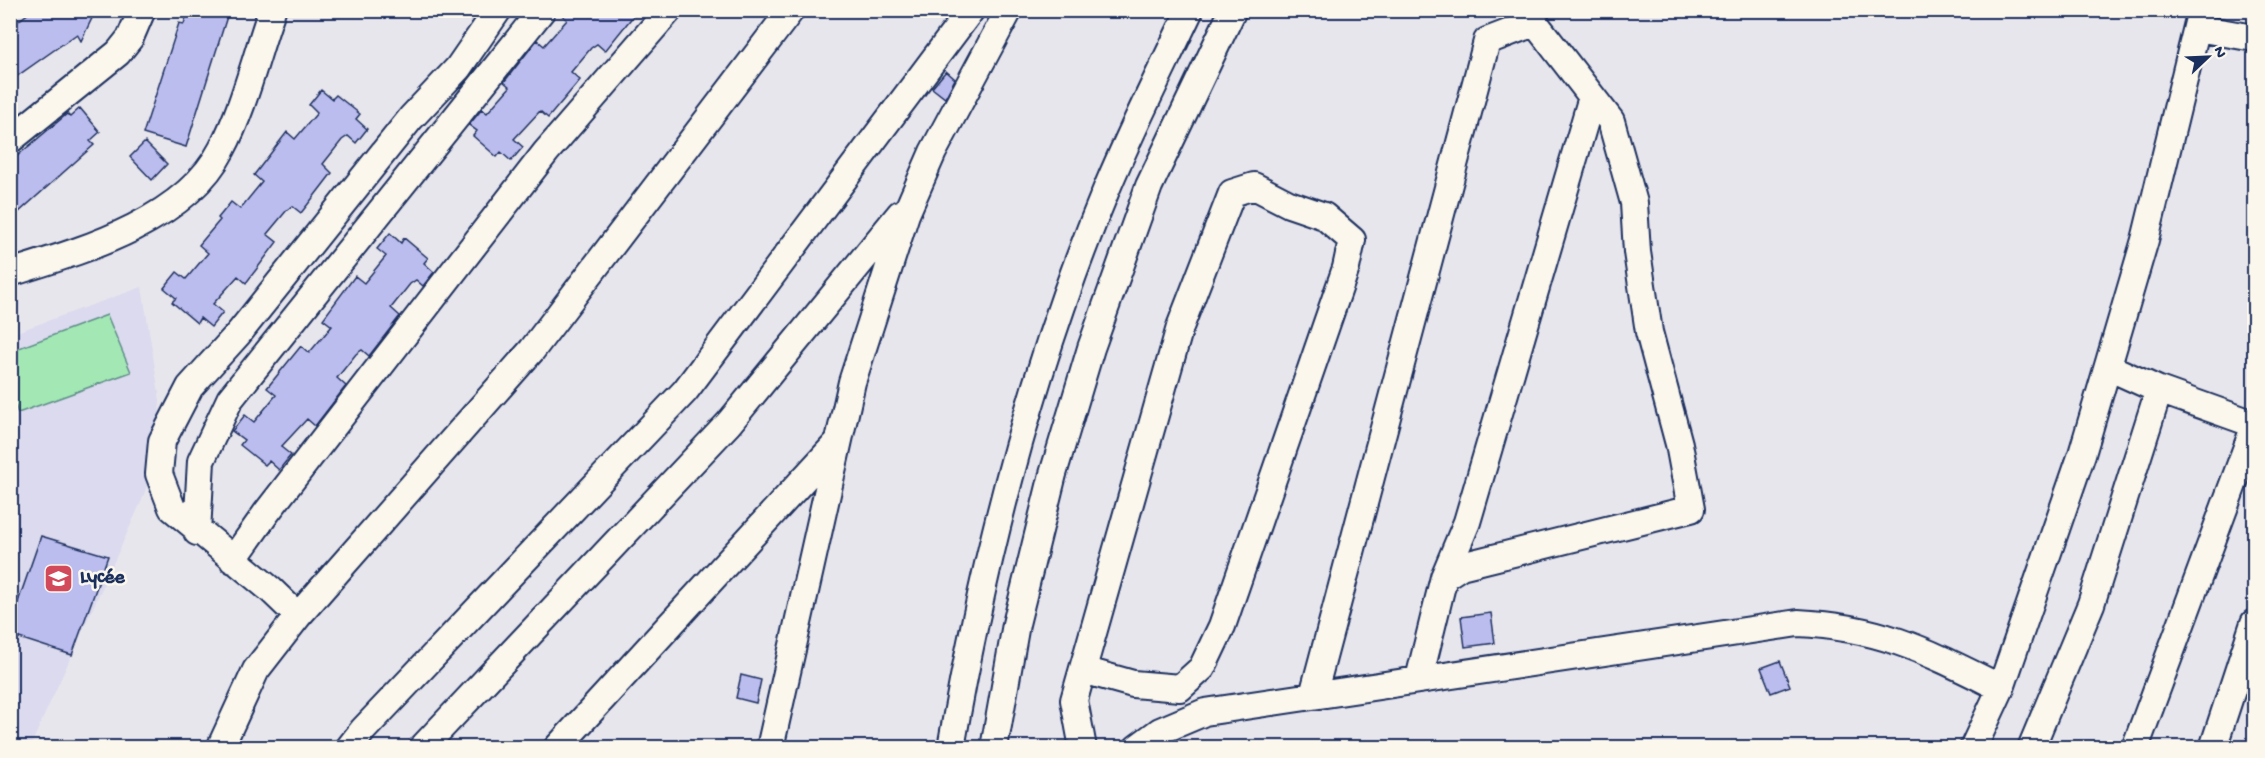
<svg xmlns="http://www.w3.org/2000/svg" width="2265" height="758" viewBox="0 0 2265 758" font-family="'Gochi Hand',sans-serif">
  <style>
    .built { fill: #dbdaee }
    .green { fill: #a3e8b4; stroke: #5f8c89; stroke-width: 1.5 }
    .building { fill: #bcbdef; stroke: #1b2f5e; stroke-width: 1.5 }
    .lines { fill: none; stroke-linecap: round; stroke-linejoin: round }
    .minor-casing { stroke: #1b2f5e; stroke-width: 30 }
    .minor { stroke: #fbf7ec; stroke-width: 26 }
    .labels { text-anchor: middle; dominant-baseline: central; stroke-width: 5; stroke-linejoin: round; paint-order: stroke }
    .poi-label { font-size: 20px; font-weight: bold; fill: #1b2f5e; stroke: #fbf7ec; text-anchor: start }
  </style>
  <rect width="100%" height="100%" fill="#e8e6ed"/>
  <filter id="ink" filterUnits="userSpaceOnUse"><feTurbulence type="fractalNoise" baseFrequency=".0167" numOctaves="2"/><feDisplacementMap in="SourceGraphic" scale="12" xChannelSelector="R" yChannelSelector="G"/><feConvolveMatrix kernelMatrix="1 2 1 2 8 2 1 2 1" color-interpolation-filters="sRGB"/></filter>
  <g filter="url(#ink)">
    <path class="built" d="M 142,287 L 160,400 L 157,456 L 142,500 L 30,747 L 11,748 L 11,334 Z"/>
    <path class="green" d="M 107,315 L 131,372 L 18,413 L 11,394 L 11,351 Z"/>
    <path class="building" d="M 33,10 L 96,10 L 81,41 L 77,34 L 10,81 L 10,27 Z
      M 188,10 L 229,10 L 186,147 L 143,134 L 179,23 L 184,24 Z
      M 557,10 L 638,10 L 605,51 L 597,44 L 591,48 L 571,72 L 580,80 L 548,118 L 540,111 L 514,139 L 523,147 L 511,161 L 501,152 L 497,157 L 473,136 L 477,131 L 469,125 L 482,109 L 487,113 L 510,87 L 504,82 L 537,40 L 544,46 L 567,20 Z
      M 946,71 L 955,79 L 945,98 L 932,88 Z
      M 321,90 L 332,99 L 336,95 L 360,114 L 356,119 L 367,129 L 356,143 L 348,136 L 342,140 L 323,164 L 332,173 L 312,199 L 301,213 L 292,206 L 287,210 L 267,234 L 277,242 L 246,283 L 238,276 L 213,304 L 223,312 L 211,327 L 200,318 L 197,323 L 172,302 L 176,298 L 164,288 L 177,272 L 186,279 L 208,253 L 199,245 L 220,220 L 218,218 L 231,202 L 240,209 L 262,182 L 254,175 L 287,132 L 295,139 L 317,113 L 309,105 Z
      M 80,108 L 100,132 L 90,141 L 94,145 L 10,220 L 10,162 L 67,114 L 70,117 Z
      M 145,142 L 167,164 L 152,180 L 130,157 Z
      M 390,233 L 401,243 L 404,238 L 428,258 L 424,263 L 434,272 L 423,286 L 416,280 L 410,284 L 391,308 L 400,316 L 369,356 L 362,350 L 356,354 L 337,378 L 346,386 L 315,426 L 307,419 L 281,447 L 291,455 L 279,470 L 269,461 L 265,465 L 240,445 L 244,440 L 232,431 L 245,415 L 254,422 L 276,395 L 267,388 L 288,362 L 301,346 L 309,353 L 332,326 L 323,319 L 355,276 L 364,283 L 386,256 L 377,249 Z
      M 41,536 L 108,556 L 72,655 L 10,635 L 10,625 Z
      M 1491,613 L 1495,643 L 1465,647 L 1461,617 Z
      M 1780,661 L 1790,686 L 1771,693 L 1761,668 Z
      M 741,675 L 761,680 L 756,703 L 736,698 Z"/>
    <g class="lines">
      <defs>
        <path id="minor" d="M 2197,28 L 2254,38
          M 10,140 L 118,53 L 130,38 L 142,10
          M 10,273 C 84,250 185,221 222,149 C 244,108 256,55 272,10
          M 2108,367 L 2159,390 L 2254,424
          M 197,532 L 201,461 L 230,399 L 542,10
          M 233,560 L 267,512 L 546,152 L 669,10
          M 1444,577 L 1461,566 L 1691,509 L 1679,444 L 1649,332 L 1637,252 L 1634,203 L 1611,121 L 1525,10
          M 298,616 L 271,590 L 172,508 L 159,474 L 162,441 L 190,387 L 239,333 L 411,118 L 458,68 L 498,10
          M 1083,670 L 1133,684 L 1180,688 L 1202,668 L 1222,626 L 1346,268 L 1352,240 L 1324,216 L 1289,204 L 1254,186 L 1232,193 L 1180,327 L 1074,700 L 1083,748
          M 1419,679 L 1444,577 L 1467,522 L 1592,97
          M 1313,695 L 1487,41 L 1534,23
          M 220,748 L 256,670 L 298,616 L 532,350 L 791,10
          M 349,748 L 363,730 L 685,391 L 971,10
          M 422,748 L 729,423 L 900,214
          M 557,748 L 837,443
          M 770,748 L 852,382 L 906,214 L 933,152 L 1009,10
          M 951,748 C 984,557 1032,367 1107,188 C 1132,128 1162,69 1190,10
          M 994,748 L 1016,624 L 1053,474 L 1091,348 L 1149,186 L 1233,10
          M 1137,748 L 1160,731 L 1205,712 L 1798,623 C 1882,627 1928,652 2001,688
          M 1973,748 L 2001,688 L 2082,454 L 2145,240 L 2201,10
          M 2031,748 L 2091,604 L 2159,390
          M 2135,748 L 2254,428
          M 2213,748 L 2254,623"/>
      </defs>
      <use href="#minor" class="minor-casing"/>
      <use href="#minor" class="minor"/>
    </g>
  </g>
  <defs>
    <symbol id="school-square" viewBox="-11 -11 22 22"><rect x="-9" y="-9" width="18" height="18" rx="4" fill="#d1495b" stroke="#fbf7ec"/><path d="M0-5L7-2L0 1L-7-2ZM-4 1L0 2.5L4 1V4Q0 6-4 4Z" fill="#fff"/></symbol>
  </defs>
  <g fill-rule="evenodd">
    <use href="#school-square" x="42" y="562" width="33" height="33"/>
  </g>
  <g class="labels">
    <g class="poi-label">
      <text x="80" y="578">Lycée</text>
    </g>
  </g>
  <rect width="2265" height="758" fill="none" stroke="#fbf7ec" stroke-width="36"/>
  <rect x="18" y="18" width="2229" height="722" fill="none" stroke="#1b2f5e" stroke-width="2" filter="url(#ink)"/>
  <g transform="translate(2208 57) rotate(67)" stroke="#fbf7ec" stroke-width="4.5" paint-order="stroke">
  <path d="M0-4.5L10 22L0 15L-10 22Z" fill="#1b2f5e"/>
  <text y="-9" font-size="16" font-weight="bold" text-anchor="middle" fill="#1b2f5e">N</text>
  </g>
</svg>
